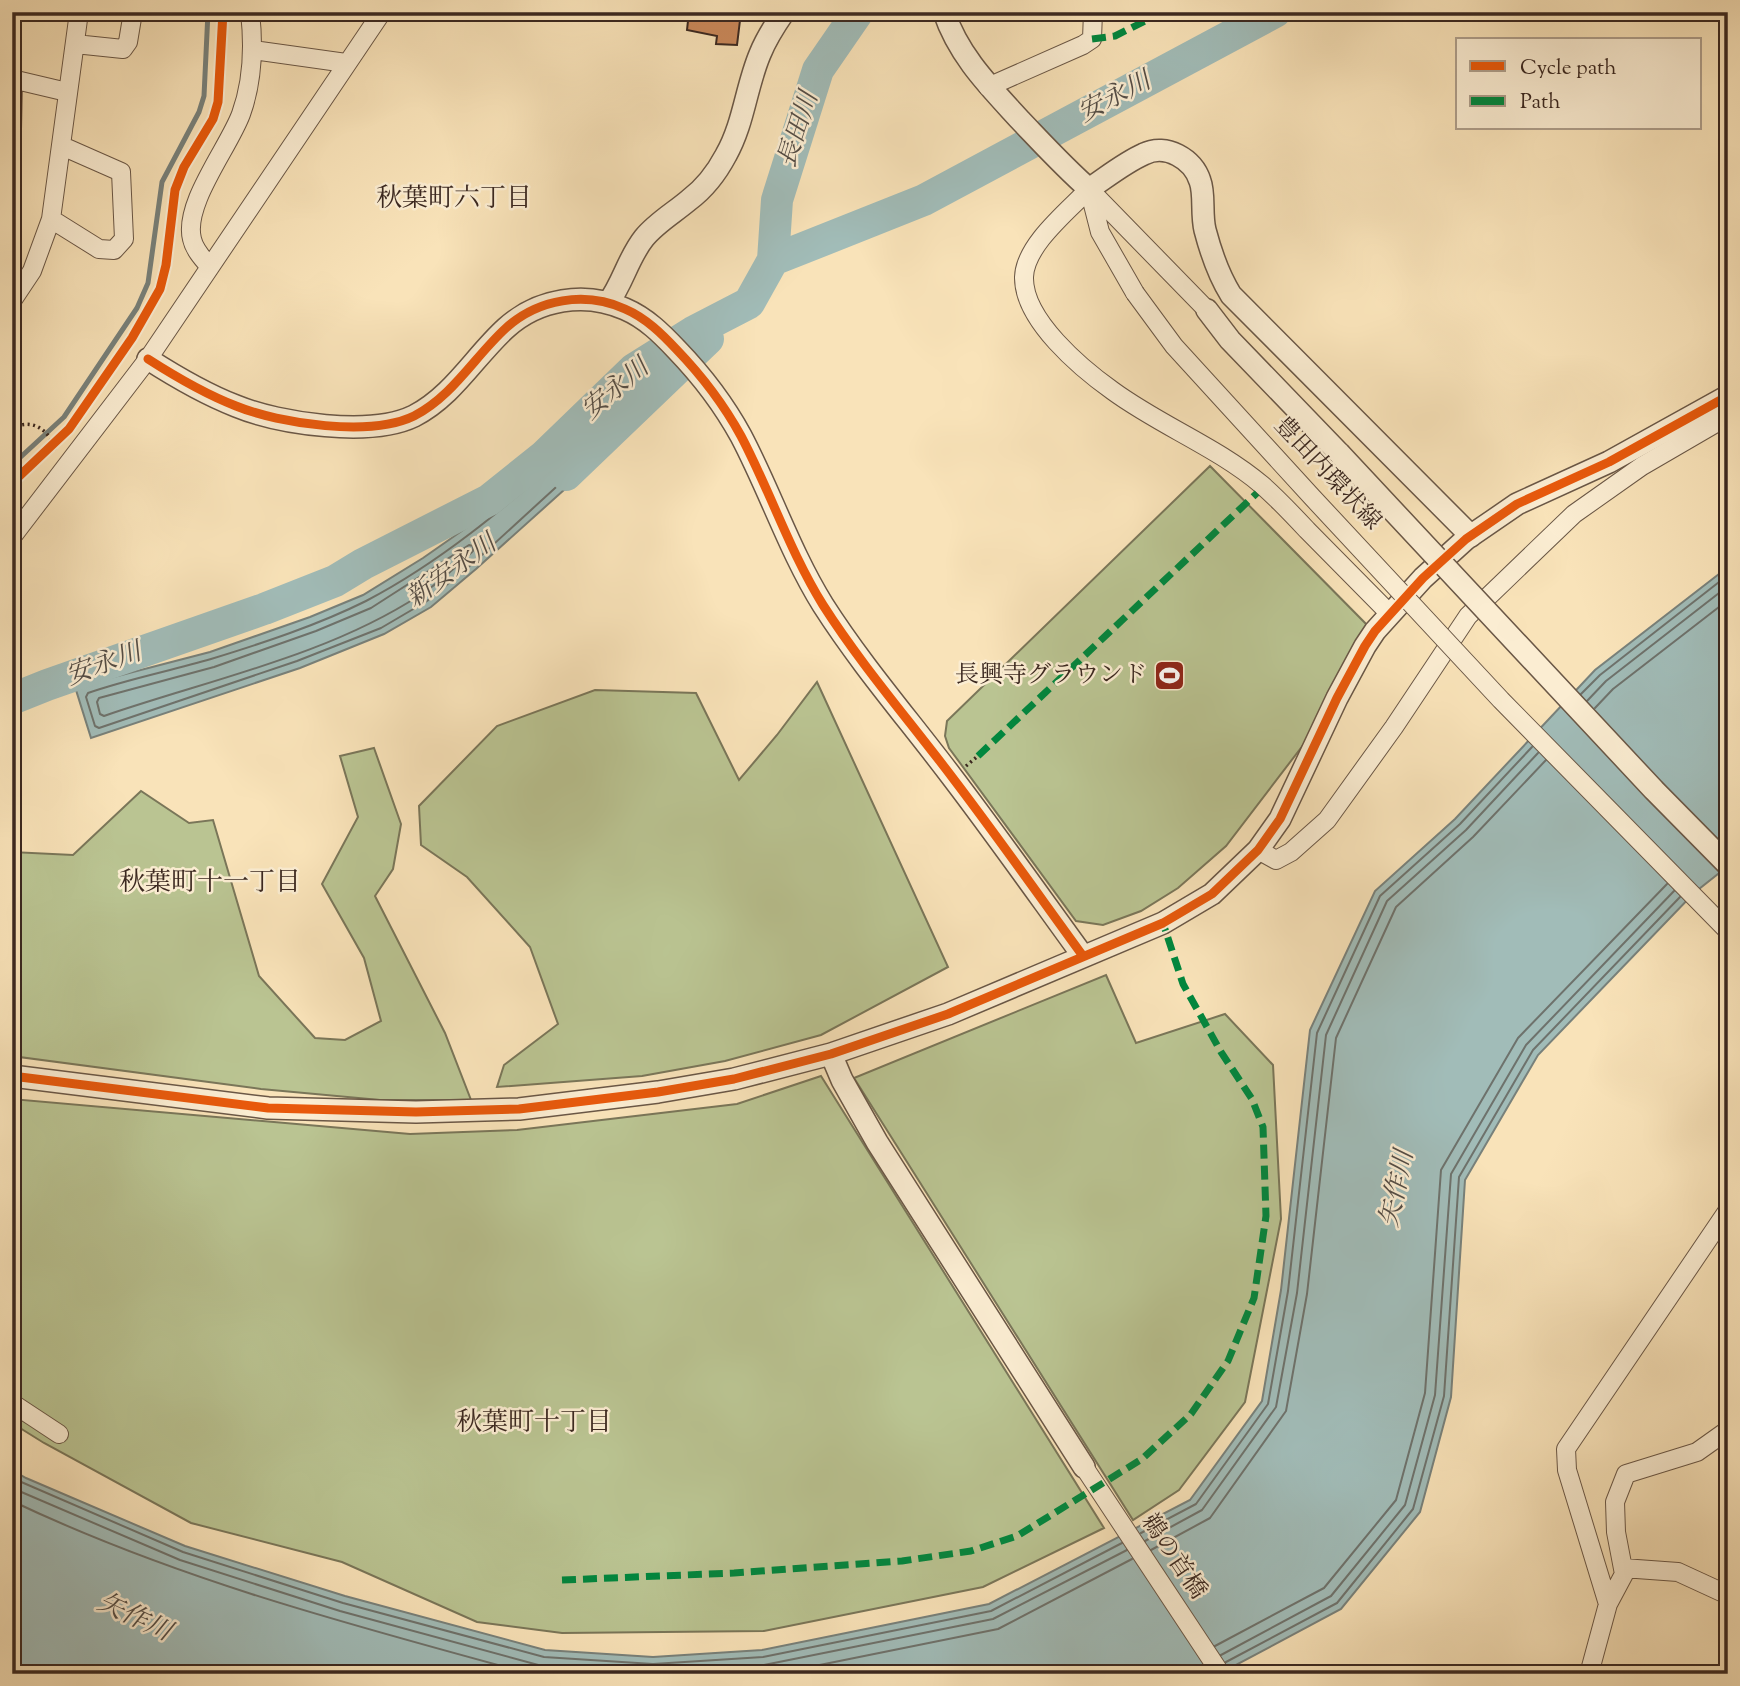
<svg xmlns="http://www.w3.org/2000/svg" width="1740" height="1686" viewBox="0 0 1740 1686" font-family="'Sorts Mill Goudy','Noto Serif JP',serif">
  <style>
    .green { fill: #bac492; stroke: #7a7659; stroke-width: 2 }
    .water { fill: #a1bcb8; stroke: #78817b; stroke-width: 2 }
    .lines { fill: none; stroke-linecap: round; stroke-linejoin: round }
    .shore { stroke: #6e726c; stroke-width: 2 }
    .stream { stroke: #78817b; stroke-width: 5 }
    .river { stroke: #a1bcb8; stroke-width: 32 }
    .building { fill: #ca885a; stroke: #3b2820; stroke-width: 2 }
    .minor-casing { stroke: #6a5746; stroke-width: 20 }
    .tertiary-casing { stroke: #6a5746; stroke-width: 24 }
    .path { stroke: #3b2820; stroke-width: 3.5; stroke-dasharray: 2 3.5; stroke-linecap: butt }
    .minor { stroke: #fbedd2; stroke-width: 18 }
    .tertiary { stroke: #fbedd2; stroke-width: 21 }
    .minor-bridge-casing { stroke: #6a5746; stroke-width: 20; stroke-linecap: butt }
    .tertiary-bridge-casing { stroke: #6a5746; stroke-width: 24; stroke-linecap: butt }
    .minor-bridge { stroke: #fbedd2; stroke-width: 18 }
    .tertiary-bridge { stroke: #fbedd2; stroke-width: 21 }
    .quiet { stroke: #00873e; stroke-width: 7; stroke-dasharray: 14 7; stroke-linecap: butt }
    .cycleway-casing { stroke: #fbedd2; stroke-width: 13 }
    .cycleway { stroke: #e8590c; stroke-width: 9 }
    .labels { text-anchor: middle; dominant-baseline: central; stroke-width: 5; stroke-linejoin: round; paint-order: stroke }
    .street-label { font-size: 24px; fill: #3b2820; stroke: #fbedd2 }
    .poi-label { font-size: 24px; fill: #3b2820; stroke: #fbedd2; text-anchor: end }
    .water-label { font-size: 26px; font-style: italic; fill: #544d46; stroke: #fbedd2 }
    .neighbourhood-label { font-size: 26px; fill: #3b2820; stroke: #fbedd2 }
  </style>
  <rect width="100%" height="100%" fill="#f9e3b9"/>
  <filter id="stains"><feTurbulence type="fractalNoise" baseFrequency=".00286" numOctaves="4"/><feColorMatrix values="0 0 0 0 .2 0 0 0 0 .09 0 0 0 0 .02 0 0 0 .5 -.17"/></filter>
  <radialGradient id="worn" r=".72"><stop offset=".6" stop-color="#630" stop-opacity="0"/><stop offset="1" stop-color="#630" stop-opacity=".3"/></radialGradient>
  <path class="green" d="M 1210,466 L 1373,631 L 1307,740 L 1226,846 L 1178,888 L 1141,911 L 1103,925 L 1076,921 L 949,748 L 945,736 L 947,721 Z
    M 817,682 L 948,967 L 821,1035 L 725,1061 L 642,1076 L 497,1087 L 504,1065 L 558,1024 L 530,947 L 467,877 L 421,845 L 419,806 L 497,726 L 595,690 L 696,693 L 739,780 L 777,735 Z
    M 374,748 L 401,824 L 393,869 L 375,896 L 445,1033 L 471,1100 L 380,1100 L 261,1089 L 12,1056 L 12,852 L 73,855 L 141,791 L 189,823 L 213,820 L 259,976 L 315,1038 L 345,1040 L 381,1021 L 364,958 L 322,884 L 358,817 L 340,756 Z
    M 1106,975 L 1136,1043 L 1225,1014 L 1273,1065 L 1281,1219 L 1245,1402 L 1179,1490 L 1133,1520 L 854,1078 Z
    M 821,1076 L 1104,1528 L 983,1587 L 764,1631 L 562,1633 L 477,1622 L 342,1562 L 191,1523 L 44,1443 L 12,1423 L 12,1099 L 410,1134 L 517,1130 L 737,1104 Z"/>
  <path class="water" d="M 614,445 L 476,569 L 431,607 L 384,634 L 300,668 L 91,738 L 76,690 L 106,679 L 210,652 L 310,617 L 363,595 L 423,558 L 486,514 L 566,446 Z
    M 1728,567 L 1728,866 L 1694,893 L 1538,1055 L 1465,1180 L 1451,1397 L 1420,1512 L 1341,1609 L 1219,1674 L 12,1674 L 12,1470 L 26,1478 L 185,1546 L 345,1596 L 545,1650 L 653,1657 L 762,1650 L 989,1604 L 1190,1500 L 1262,1401 L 1281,1290 L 1310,1030 L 1375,891 L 1455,819 L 1595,670 Z"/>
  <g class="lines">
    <path class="shore" d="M 568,453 L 587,453 L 589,457 L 472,564 L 427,601 L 381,628 L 297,661 L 99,728 L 95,726 L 86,697 L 88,693 C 128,679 170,671 211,659 C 263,643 318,625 366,601 C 441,562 505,507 568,453 Z
      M 469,545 L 473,546 L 473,551 C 457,566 439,583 420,595 C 327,656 208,680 104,716 L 100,714 L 97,702 L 99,698 L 214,667 L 316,631 L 371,608 Z
      M 1581,694 L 1600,675 L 1728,575
      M 1587,701 L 1606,681 L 1728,586
      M 1595,708 L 1613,689 L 1728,600
      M 12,1478 L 183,1552 L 343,1603 L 544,1657 L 653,1664 L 763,1657 L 991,1611 L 1122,1543
      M 12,1488 L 180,1560 L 340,1611 L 542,1666 L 652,1672 L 764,1665 L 993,1619 L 1127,1550
      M 12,1501 C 178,1580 355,1626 531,1674
      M 1141,1533 L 1196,1504 L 1268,1404 L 1288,1291 L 1317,1033 L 1380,896 L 1460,824 L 1532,747
      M 1145,1541 L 1202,1510 L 1276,1407 L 1297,1293 L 1326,1035 L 1387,901 L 1466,830 L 1538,753
      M 1151,1550 L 1210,1518 L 1286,1411 L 1307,1294 L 1336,1038 L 1396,907 L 1473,837 L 1546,760
      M 1215,1646 L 1324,1588 L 1396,1500 L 1425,1393 L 1441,1170 L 1518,1038 L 1667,884
      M 1221,1655 L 1331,1596 L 1405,1505 L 1435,1395 L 1451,1174 L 1526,1045 L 1674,891
      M 1226,1662 L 1337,1603 L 1413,1509 L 1444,1396 L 1459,1177 L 1533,1050 L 1680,897
      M 775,1674 L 998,1629 L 1132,1559"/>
    <path class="stream" d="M 12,465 L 64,417 L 137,308 L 148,283 L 162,182 L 199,112 L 204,96 L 208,12"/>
    <path class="river" d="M 773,260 L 777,200 L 818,70 L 858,12
      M 566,475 L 708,339
      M 12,699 L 47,685 L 264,609 L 335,581 L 363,564 L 489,500 L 544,456 L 634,369 L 693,332 L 749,303 L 773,260 L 924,200 L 1275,12"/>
  </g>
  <path class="building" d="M 689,12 L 741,12 L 737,45 L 716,44 L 717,36 L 687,30 Z"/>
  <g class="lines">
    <defs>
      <path id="minor" d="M 75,44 L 123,49 L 128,42 L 133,12
        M 253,50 L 346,63
        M 12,79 L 67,92
        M 988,87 L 1083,45 L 1092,39 L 1093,12
        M 12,129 L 13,79
        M 1089,189 C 1068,211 1025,245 1024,277 C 1023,320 1082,369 1113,391 C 1161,426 1217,447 1262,485 C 1278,499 1293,515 1307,530 C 1335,558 1362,586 1390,614
        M 1089,189 L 1207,310
        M 1089,189 L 1100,232 L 1135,293
        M 51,219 L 99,249 L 114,250 L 124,239 L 121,172 L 62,146
        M 209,266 C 202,258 194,249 192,239 C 183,204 229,147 241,114 C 253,81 254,47 250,12
        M 12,301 L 32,271 L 51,219 L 79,12
        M 12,537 L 148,359 L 382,12
        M 1258,850 L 1276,860 L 1291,852 L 1327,820 L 1394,727 L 1468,616 L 1574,514 L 1642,466 L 1728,416
        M 12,1403 L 59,1434
        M 1084,1467 L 1221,1674
        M 1623,1568 L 1678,1572 L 1728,1595
        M 1608,1604 L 1567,1470 L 1566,1449 L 1728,1210
        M 1589,1674 L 1608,1604 L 1624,1574 L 1616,1532 L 1615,1502 L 1626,1474 L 1697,1452 L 1728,1430"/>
      <path id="tertiary" d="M 944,12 C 959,57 991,88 1021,121 C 1043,144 1065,168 1089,189 C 1107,177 1124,163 1144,154 C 1166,143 1193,159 1200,181 C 1205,194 1201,214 1205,230 C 1211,253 1218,274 1231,295 L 1471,536
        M 608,303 C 623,283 628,258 644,238 C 656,223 675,212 689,200 C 705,188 717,172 726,155 C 744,123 746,87 760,54 C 766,39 775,25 784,12
        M 1207,310 L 1230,340 L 1339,453
        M 148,359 C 176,377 205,394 236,406 C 280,424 371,437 414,416 C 453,396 475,356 506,328 C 538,299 585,291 625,309 C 646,318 662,334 677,350 C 702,376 724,405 741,436 C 770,491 790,552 823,605 C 862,666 909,720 952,777 C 997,836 1040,897 1083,956
        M 831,1054 L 842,1080 L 877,1142 L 1084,1467
        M 12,1076 L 268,1108 L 416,1112 L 519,1109 L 658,1092 L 734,1079 L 831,1054 L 948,1014 L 1163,923 L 1212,894 L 1258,850 L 1280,819 L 1337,698 L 1365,646 L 1375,631 L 1423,578 L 1466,539 L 1517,504 L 1609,462 L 1728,396"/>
    </defs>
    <use href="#minor" class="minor-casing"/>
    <use href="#tertiary" class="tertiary-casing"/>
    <path class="path" d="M 12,429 C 32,416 53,432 55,453
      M 966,766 L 978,756"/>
    <use href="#minor" class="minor"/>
    <use href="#tertiary" class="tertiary"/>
    <defs>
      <path id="minor-bridge" d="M 1135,293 L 1174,346 L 1312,497 L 1501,700 L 1728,931"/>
      <path id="tertiary-bridge" d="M 1339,453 L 1654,790 L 1728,865"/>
    </defs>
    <use href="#minor-bridge" class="minor-bridge-casing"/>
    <use href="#tertiary-bridge" class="tertiary-bridge-casing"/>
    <use href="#minor-bridge" class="minor-bridge"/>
    <use href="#tertiary-bridge" class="tertiary-bridge"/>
    <path class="quiet" d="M 1092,39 L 1115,36 L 1163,12
      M 978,756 L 1257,493
      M 562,1580 L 734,1573 L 902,1561 L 971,1551 L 1017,1536 L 1142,1459 L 1191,1414 L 1228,1361 L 1254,1298 L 1266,1216 L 1263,1127 L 1252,1099 L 1221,1052 L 1183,984 L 1163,923"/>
    <defs>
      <path id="cycleway" d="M 148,359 C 176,377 205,394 236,406 C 280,424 371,437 414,416 C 453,396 475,356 506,328 C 538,299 585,291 625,309 C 646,318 662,334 677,350 C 702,376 724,405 741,436 C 770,491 790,552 823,605 C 862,666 909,720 952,777 C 997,836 1040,897 1083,956
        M 12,483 L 69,429 L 132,338 L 160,289 L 166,265 L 175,190 L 184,167 L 213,119 L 218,102 L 223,12
        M 12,1076 L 268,1108 L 416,1112 L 519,1109 L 658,1092 L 734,1079 L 831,1054 L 948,1014 L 1163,923 L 1212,894 L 1258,850 L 1280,819 L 1337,698 L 1365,646 L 1375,631 L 1423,578 L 1466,539 L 1517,504 L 1609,462 L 1728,396"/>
    </defs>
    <use href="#cycleway" class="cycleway-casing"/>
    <use href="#cycleway" class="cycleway"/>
  </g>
  <defs>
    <symbol id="stadium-square" viewBox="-11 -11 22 22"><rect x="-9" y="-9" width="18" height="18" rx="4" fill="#8f2418" stroke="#fbedd2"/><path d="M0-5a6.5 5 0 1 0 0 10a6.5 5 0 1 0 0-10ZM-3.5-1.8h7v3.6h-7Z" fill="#fff"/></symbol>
  </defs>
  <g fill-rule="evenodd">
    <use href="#stadium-square" x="1152" y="658" width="35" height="35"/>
  </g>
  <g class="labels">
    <g class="street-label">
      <text transform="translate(1327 474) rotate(47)">豊田内環状線</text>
      <text transform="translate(1173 1557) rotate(56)">鵜の首橋</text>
    </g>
    <g class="poi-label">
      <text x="1147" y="676">長興寺グラウンド</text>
    </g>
    <g class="water-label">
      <text transform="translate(1115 98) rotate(-28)">安永川</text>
      <text transform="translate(799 130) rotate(-72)">長田川</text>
      <text transform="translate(616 390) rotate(-40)">安永川</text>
      <text transform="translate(452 572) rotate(-36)">新安永川</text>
      <text transform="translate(104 665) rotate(-20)">安永川</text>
      <text transform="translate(1398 1189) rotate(-78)">矢作川</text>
      <text transform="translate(134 1618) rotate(25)">矢作川</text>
    </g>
    <g class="neighbourhood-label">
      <text x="454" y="199">秋葉町六丁目</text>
      <text x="210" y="883">秋葉町十一丁目</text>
      <text x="534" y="1423">秋葉町十丁目</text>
    </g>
  </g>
  <rect width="1740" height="1686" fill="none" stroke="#f9e3b9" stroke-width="42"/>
  <rect x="14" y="14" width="1712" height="1658" fill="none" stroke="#3b2820" stroke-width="3.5"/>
  <rect x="21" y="21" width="1698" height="1644" fill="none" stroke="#3b2820" stroke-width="2"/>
  <rect x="1456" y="38" width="245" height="91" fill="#fbedd2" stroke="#ae9e8b" stroke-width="2"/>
  <rect x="1470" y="61" width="35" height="10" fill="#e8590c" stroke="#ae9e8b" stroke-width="2"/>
  <text x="1520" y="74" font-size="21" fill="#3b2820">Cycle path</text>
  <rect x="1470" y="96" width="35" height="10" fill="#00873e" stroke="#ae9e8b" stroke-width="2"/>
  <text x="1520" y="108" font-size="21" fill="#3b2820">Path</text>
  <rect width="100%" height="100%" filter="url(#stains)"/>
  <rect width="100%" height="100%" fill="url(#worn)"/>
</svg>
